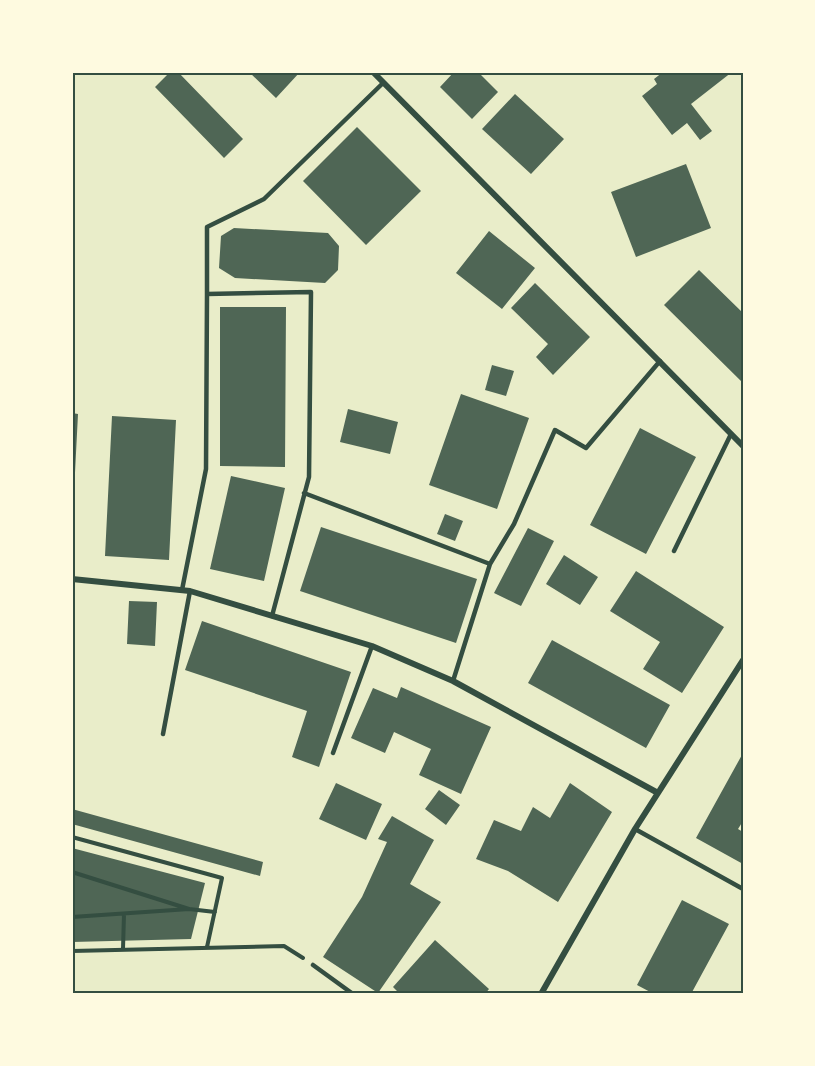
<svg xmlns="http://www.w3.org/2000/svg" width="815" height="1066" viewBox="0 0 815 1066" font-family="'IBM Plex Sans',sans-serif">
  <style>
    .building { fill: #4f6655 }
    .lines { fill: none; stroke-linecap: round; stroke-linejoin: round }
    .path { stroke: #344e41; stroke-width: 4 }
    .service { stroke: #344e41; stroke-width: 4.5 }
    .minor { stroke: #344e41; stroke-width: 6 }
    .neatline { fill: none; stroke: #344e41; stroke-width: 2 }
  </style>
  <rect width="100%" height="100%" fill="#e9edc9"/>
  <path class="building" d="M 170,72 L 178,72 L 243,139 L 224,158 L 155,87 Z
    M 249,72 L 300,72 L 276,98 Z
    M 454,72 L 478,72 L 498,92 L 472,119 L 440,87 Z
    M 663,72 L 732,72 L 691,104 L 712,131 L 700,140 L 687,123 L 672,135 L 642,96 L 657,84 L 654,79 Z
    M 515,94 L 564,139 L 531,174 L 482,129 Z
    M 357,127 L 421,191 L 366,245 L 303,181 Z
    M 686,164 L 711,228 L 636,257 L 611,192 Z
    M 234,228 L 328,233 L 339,246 L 338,270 L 325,283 L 235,278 L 219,268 L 221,236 Z
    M 489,231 L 535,268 L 502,309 L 456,273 Z
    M 699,270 L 743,313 L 743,383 L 664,305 Z
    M 535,283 L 590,337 L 553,375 L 536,357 L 548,344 L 511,308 Z
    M 220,307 L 286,307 L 285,467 L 220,466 Z
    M 492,365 L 514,371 L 506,396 L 485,390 Z
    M 461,394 L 529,418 L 497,509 L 429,485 Z
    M 348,409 L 398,422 L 390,454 L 340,442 Z
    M 72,413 L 78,414 L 74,492 L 72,492 Z
    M 112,416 L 176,420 L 169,560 L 105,556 Z
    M 640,428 L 696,457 L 646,554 L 590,525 Z
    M 231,476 L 285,488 L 264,581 L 210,569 Z
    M 445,514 L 463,521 L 455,541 L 437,534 Z
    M 321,527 L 477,579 L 456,643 L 300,591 Z
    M 528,528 L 554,541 L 521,606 L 494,593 Z
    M 564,555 L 598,577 L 580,605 L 546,584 Z
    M 636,571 L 724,627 L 682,693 L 643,669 L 660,642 L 610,611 Z
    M 129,601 L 157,602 L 155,646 L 127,644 Z
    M 202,621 L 351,672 L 319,767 L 292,757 L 307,711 L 185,670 Z
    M 552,640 L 670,705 L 646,748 L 528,683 Z
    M 401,687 L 491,727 L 461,794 L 419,775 L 431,749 L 394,732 L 385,753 L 351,738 L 373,688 L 397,698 Z
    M 743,753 L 743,821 L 738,829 L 743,832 L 743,864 L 696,838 Z
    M 336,783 L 382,804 L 366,840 L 319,819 Z
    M 570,783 L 612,812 L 558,902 L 508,871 L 476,859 L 494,820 L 521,831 L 533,807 L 550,818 Z
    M 439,790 L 460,805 L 446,825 L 425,809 Z
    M 72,809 L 263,862 L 260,876 L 72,824 Z
    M 392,816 L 434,840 L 410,884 L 441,902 L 378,993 L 323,957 L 362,897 L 387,842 L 378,839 Z
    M 72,848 L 205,883 L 191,939 L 72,942 Z
    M 682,900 L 729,924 L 691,994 L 654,994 L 637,985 Z
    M 435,940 L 489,989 L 485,994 L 400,994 L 393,987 Z"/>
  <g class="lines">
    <path class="path" d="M 72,837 L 222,878 L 207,947
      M 72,872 L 189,909 L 72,917
      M 189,909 L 215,912
      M 123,949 L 124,914
      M 72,951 L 284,946 L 303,958"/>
    <path class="service" d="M 207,294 L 207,227 L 264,199 L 383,83
      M 304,493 L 490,564
      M 674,551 L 731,434
      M 182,590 L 206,469 L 207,294 L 311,292 L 309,477 L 272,616
      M 453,681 L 490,564 L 514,524 L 555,430 L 586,448 L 660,361
      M 163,734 L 190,591
      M 333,753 L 372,646
      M 635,829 L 743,889
      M 313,965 L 353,994"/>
    <path class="minor" d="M 373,72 L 743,446
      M 72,579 L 190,591 L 372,646 L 453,681 L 658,793
      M 541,994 L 635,829 L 743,660"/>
  </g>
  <rect width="815" height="1066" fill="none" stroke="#fefae0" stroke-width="147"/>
  <rect x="74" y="74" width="668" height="918" class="neatline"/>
</svg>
